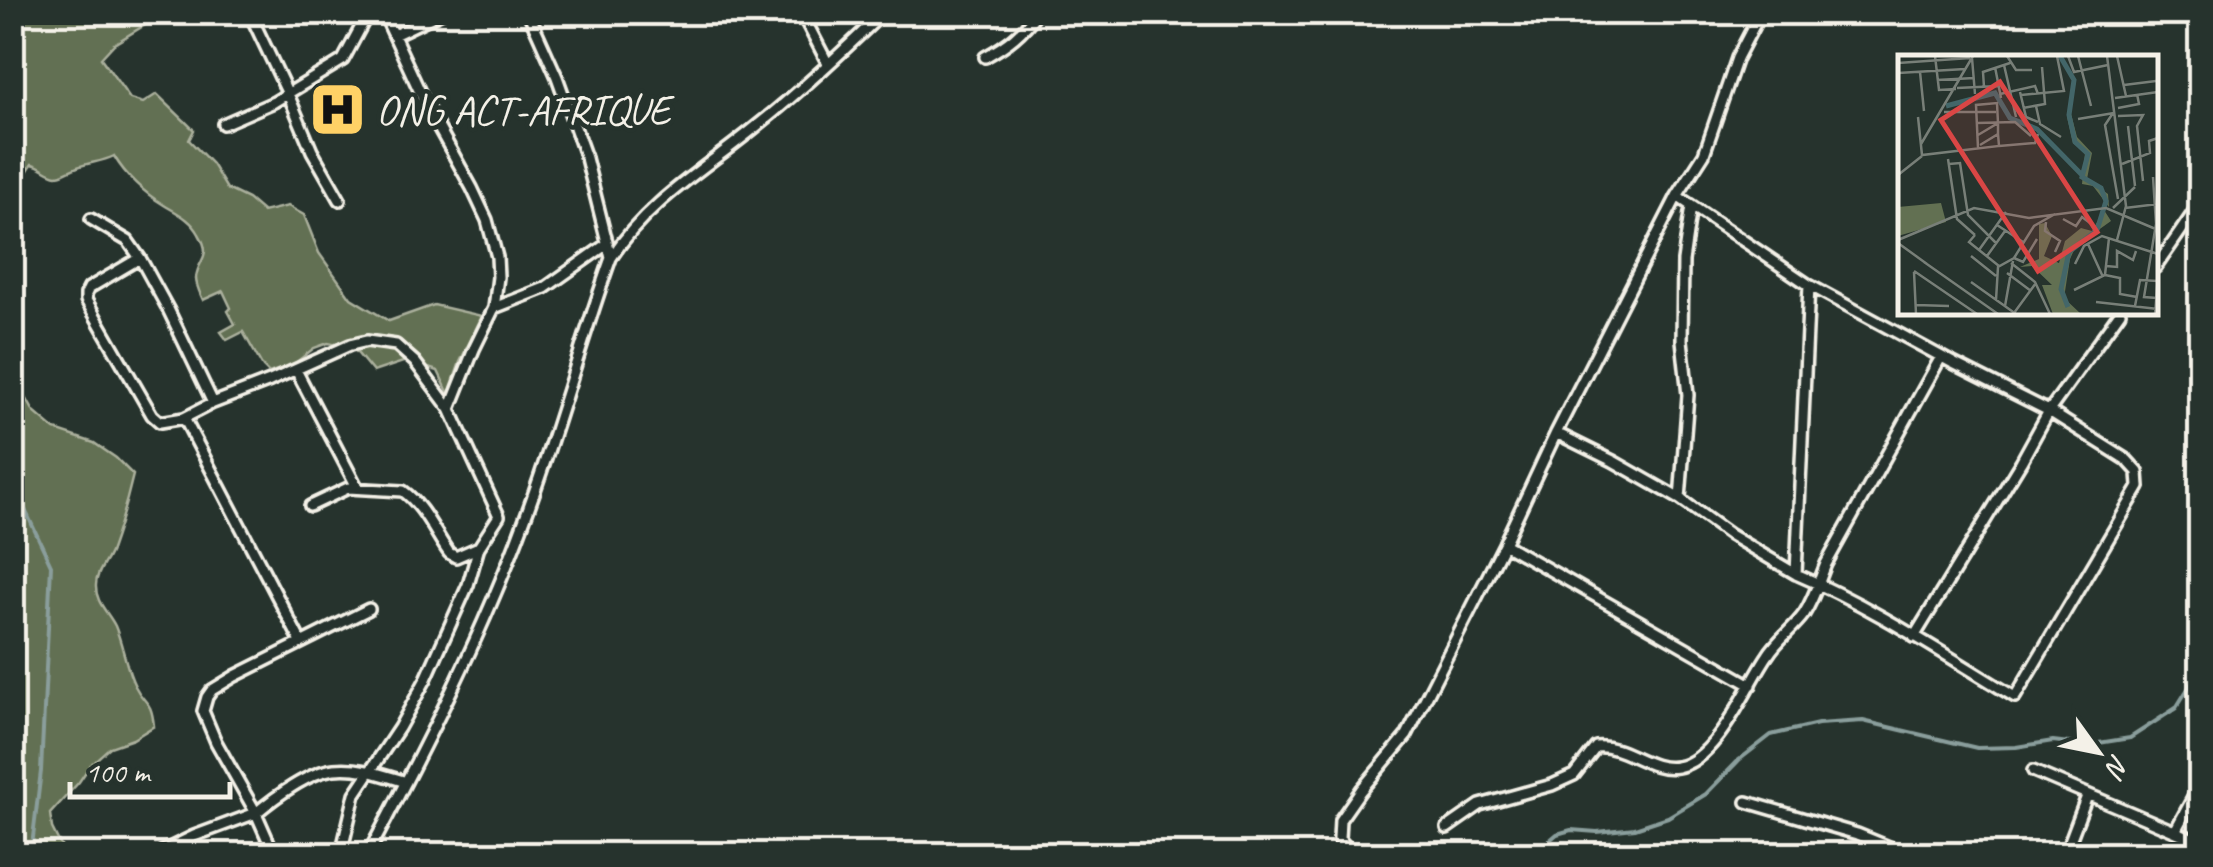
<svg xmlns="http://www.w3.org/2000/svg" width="2213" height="867" viewBox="0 0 2213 867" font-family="Caveat,sans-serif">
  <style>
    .green { fill: #627052; stroke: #abb09d; stroke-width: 2.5 }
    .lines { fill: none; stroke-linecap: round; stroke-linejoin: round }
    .stream { stroke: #8a9e9c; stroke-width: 4 }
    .street-casing { stroke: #f4f1e8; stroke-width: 16 }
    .street { stroke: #26332d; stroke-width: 9 }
    .labels { text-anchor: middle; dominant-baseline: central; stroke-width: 9; stroke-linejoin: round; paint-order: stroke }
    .poi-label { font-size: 42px; fill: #f4f1e8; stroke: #26332d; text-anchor: start }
    .inset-river { fill: none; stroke: #436669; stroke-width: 5 }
    .inset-road { fill: none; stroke: #787f78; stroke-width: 2.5 }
    .view { fill: #da4645; fill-opacity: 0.15; stroke: #da4645; stroke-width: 5 }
    .inset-edge { fill: none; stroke: #f4f1e8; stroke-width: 5 }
  </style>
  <rect width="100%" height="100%" fill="#26332d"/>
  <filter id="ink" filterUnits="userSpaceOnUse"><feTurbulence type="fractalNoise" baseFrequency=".01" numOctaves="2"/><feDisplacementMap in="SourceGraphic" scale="20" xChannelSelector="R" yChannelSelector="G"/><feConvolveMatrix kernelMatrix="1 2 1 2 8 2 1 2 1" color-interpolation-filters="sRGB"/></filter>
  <g filter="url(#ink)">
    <path class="green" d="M 13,13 L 157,13 L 153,20 L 114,44 L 101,58 L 130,99 L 143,103 L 157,94 L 194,130 L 189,140 L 212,164 L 227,189 L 248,199 L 263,212 L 288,206 L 304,215 L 319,253 L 351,298 L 389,321 L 434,305 L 482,316 L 460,362 L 449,394 L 438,371 L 406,361 L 373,372 L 353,348 L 328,343 L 314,348 L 294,364 L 269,373 L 263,367 L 243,332 L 227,340 L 221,332 L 235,324 L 228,311 L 231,308 L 223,291 L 203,300 C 200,293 196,286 196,278 C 198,258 213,258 199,234 C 191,219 177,213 164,205 C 144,193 125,175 114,156 C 100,163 87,162 73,169 C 67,171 62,175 57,175 C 48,174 42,166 32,164 L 13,193 Z
      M 12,372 L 34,412 L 55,430 L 94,443 L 116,458 L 133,475 C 127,500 120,525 111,550 C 107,562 96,572 96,585 C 95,602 108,612 115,626 C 123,645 126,669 135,686 C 145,706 151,698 154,726 L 133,739 L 110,747 L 91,764 L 79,782 L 50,814 L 52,828 L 65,854 L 13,854 Z"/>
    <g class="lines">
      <path class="stream" d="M 2200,360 C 2182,399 2196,460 2200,502
        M 12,482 L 51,565 L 41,771 L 31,854
        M 1539,854 L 1543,846 L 1557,834 L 1571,830 L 1597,832 L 1635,828 L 1668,817 L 1706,794 L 1739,760 L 1771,735 L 1818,724 L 1863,721 L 1977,748 L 2016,747 L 2053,741 L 2086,745 L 2130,738 L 2176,708 L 2200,669"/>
      <defs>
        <path id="street" d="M 249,12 L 288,94 L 312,151 L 340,200
          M 528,12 L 557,77 L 586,158 L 611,258
          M 801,12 L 828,64
          M 394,35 L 442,12
          M 985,57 C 1007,45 1023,33 1037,12
          M 223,124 L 274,102 L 343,60 L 364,21 L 371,12
          M 1677,196 L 1809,285 L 1953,363 L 2049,411 L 2127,460 L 2138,472 L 2139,487 L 2015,697 C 1945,655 1872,606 1796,574 L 1809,285
          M 1691,206 L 1683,261 L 1682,340 L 1688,395 L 1680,499 L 1730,535 L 1796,574
          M 91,219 L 128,241 L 140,258
          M 2156,267 L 2200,203
          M 494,308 L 545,288 L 607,244
          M 296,370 L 357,487
          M 213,403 L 168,309 L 140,258 L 89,288 L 86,294 L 86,300 L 152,415 L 160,422 L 184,418 L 213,403 L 270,381 L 350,345 L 367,341 L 396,345 L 415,362 L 450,409
          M 184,418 L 301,642
          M 1680,499 L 1613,461 L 1556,433 L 1677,196 L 1704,154 L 1737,58 L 1761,12
          M 310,506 L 348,488 L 403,491 C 423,505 435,533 449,553 L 456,557 L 479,547
          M 1504,544 L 1751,685
          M 1914,637 L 2021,462 L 2049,411 L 2120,312
          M 2033,771 L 2200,842
          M 1747,802 L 1857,834 L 1906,854
          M 1447,828 L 1480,805 L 1552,785 L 1574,775 L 1596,747 C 1624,744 1648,772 1677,767 C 1717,761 1747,685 1768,655 C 1778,639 1793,629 1804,614 C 1814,598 1819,581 1826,564 L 1941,357
          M 2175,831 L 2200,785
          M 157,854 L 194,836 L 256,813 L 216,742 L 203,711 L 207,697 L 212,690 L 235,676 L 369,609
          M 274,854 L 256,813 C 275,797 309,772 334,769 C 359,766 383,775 406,782
          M 341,854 L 355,794 L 399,728 L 426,679 L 468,585 L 479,547 L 499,516 L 450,409 L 474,349 L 494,308 L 498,277 L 497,257 L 487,220 L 472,188 L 426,105 L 383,12
          M 368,854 C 426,745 483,634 525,518 C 557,433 580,344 611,258 C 648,201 706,168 758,125 C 802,90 843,51 884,12
          M 1353,854 L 1339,839 L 1340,820 L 1361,790 L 1407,735 L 1504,544 L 1556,433
          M 2065,854 L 2087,796"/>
      </defs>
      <use href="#street" class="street-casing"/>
      <use href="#street" class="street"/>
    </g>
  </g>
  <defs>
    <symbol id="hospital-square" viewBox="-11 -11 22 22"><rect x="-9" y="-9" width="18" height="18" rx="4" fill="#ffd166" stroke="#26332d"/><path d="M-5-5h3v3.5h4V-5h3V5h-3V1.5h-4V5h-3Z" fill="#111"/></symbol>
  </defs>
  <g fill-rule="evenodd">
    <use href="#hospital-square" x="306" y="78" width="63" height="63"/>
  </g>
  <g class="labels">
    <g class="poi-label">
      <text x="376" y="110">ONG ACT-AFRIQUE</text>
    </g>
  </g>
  <g transform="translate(1898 55)">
    <rect width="260" height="260" fill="#26332d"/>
    <path d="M 161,1 L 178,26 L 172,55 L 179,82 L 194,98 L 189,124 L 210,139 L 211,152 L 195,131 L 184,129 L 187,98 L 175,88 L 169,62 L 175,25 ZM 43,148 L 48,167 L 0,181 L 0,152 ZM 206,155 L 213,166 L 178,191 L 172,204 L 166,243 L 183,259 L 155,259 L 144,230 L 154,230 L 134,211 L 122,212 L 141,204 L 141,169 L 147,168 L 154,181 L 146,201 L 161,208 L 167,186 L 183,173 L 194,176 Z" fill="#627052"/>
    <path class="inset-river" d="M 162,1 L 176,25 L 171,60 L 177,87 L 190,99 L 184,122 L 203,133 L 208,146 L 199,175 L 171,197 L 163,234 L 170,252M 48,51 L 97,38 L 112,63 L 139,74 L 184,120"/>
    <path class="inset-road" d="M 37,1 L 41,35 L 58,34M 109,1 L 118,15 L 134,15M 170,1 L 176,17 L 210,10M 180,1 L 193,51M 209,1 L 228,151 L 219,185M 219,1 L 228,41M 74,3 L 77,39M 0,8 L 72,3M 106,10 L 118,62M 97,12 L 103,43M 22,17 L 26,56M 0,18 L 67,14M 39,25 L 76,23M 226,30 L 258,26M 86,32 L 85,17 L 112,8M 59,33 L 101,31M 122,37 L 128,62 L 140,67M 102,39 L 137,31 L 140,39M 123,40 L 166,36 L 159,1M 217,43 L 260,37M 138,51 L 142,69 L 163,82M 125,53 L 147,49 L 144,12M 220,53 L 241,49 L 239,39M 46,57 L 98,57M 215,58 L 207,70 L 220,144M 220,61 L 245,60 L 239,71 L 245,126M 20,62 L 24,100 L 101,91 L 100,79M 180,64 L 216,58M 79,68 L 117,67 L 133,81M 230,71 L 237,131M 23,89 L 75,1M 82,90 L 100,79 L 100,68M 101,91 L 137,88 L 140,79M 80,93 L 78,50 L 99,48 L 100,68 L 80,80M 50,104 L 59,164 L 77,180M 51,109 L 62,108 L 70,160 L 98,188M 224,109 L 252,98 L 251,86 L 260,83M 0,120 L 24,101M 255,122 L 258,169 L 246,242 L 259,243M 215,153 L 237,132M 227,153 L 260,149M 165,164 L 178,171 L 184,162 L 192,168M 148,167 L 147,176 L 162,186 L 157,197M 99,170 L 125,187M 77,180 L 71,187 L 101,211M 0,185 L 76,153 L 131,163 L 208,153 L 260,175M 0,188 L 29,209M 190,189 L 205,222M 81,195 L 108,157M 73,201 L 98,221M 89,201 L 107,176M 116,203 L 125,207 L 139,184M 26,207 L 100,259M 113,208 L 137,227 L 152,259M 177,209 L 186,191 L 204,181 L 260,199M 208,211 L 219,212 L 219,196 L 235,205 L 238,196M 16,216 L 79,259M 16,217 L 18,259M 109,218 L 133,236M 207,220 L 222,223 L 222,239 L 239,242M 73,227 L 118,259M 176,235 L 207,220 L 211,183M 98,245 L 100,212 L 116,203 L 136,171 L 157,159M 198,247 L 260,254M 18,250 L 51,251M 107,251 L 115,206M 237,251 L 242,225 L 260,226M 116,258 L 138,228M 257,259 L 260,220"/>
    <path class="view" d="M 102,27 L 199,177 L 140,216 L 43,65 Z"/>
    <rect width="260" height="260" class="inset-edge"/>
  </g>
  <rect width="2213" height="867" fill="none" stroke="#26332d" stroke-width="50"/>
  <rect x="25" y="25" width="2163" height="817" fill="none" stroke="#f4f1e8" stroke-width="4" filter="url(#ink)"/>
  <g transform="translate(2098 752) rotate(123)" stroke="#26332d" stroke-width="8" paint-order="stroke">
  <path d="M0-8L18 38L0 25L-18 38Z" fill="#f4f1e8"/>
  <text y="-15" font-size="28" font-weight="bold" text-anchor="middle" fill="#f4f1e8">N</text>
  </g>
  <path d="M70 782v15h160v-15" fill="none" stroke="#f4f1e8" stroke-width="5"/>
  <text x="85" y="782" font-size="30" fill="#f4f1e8" stroke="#26332d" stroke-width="8" paint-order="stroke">100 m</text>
</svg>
